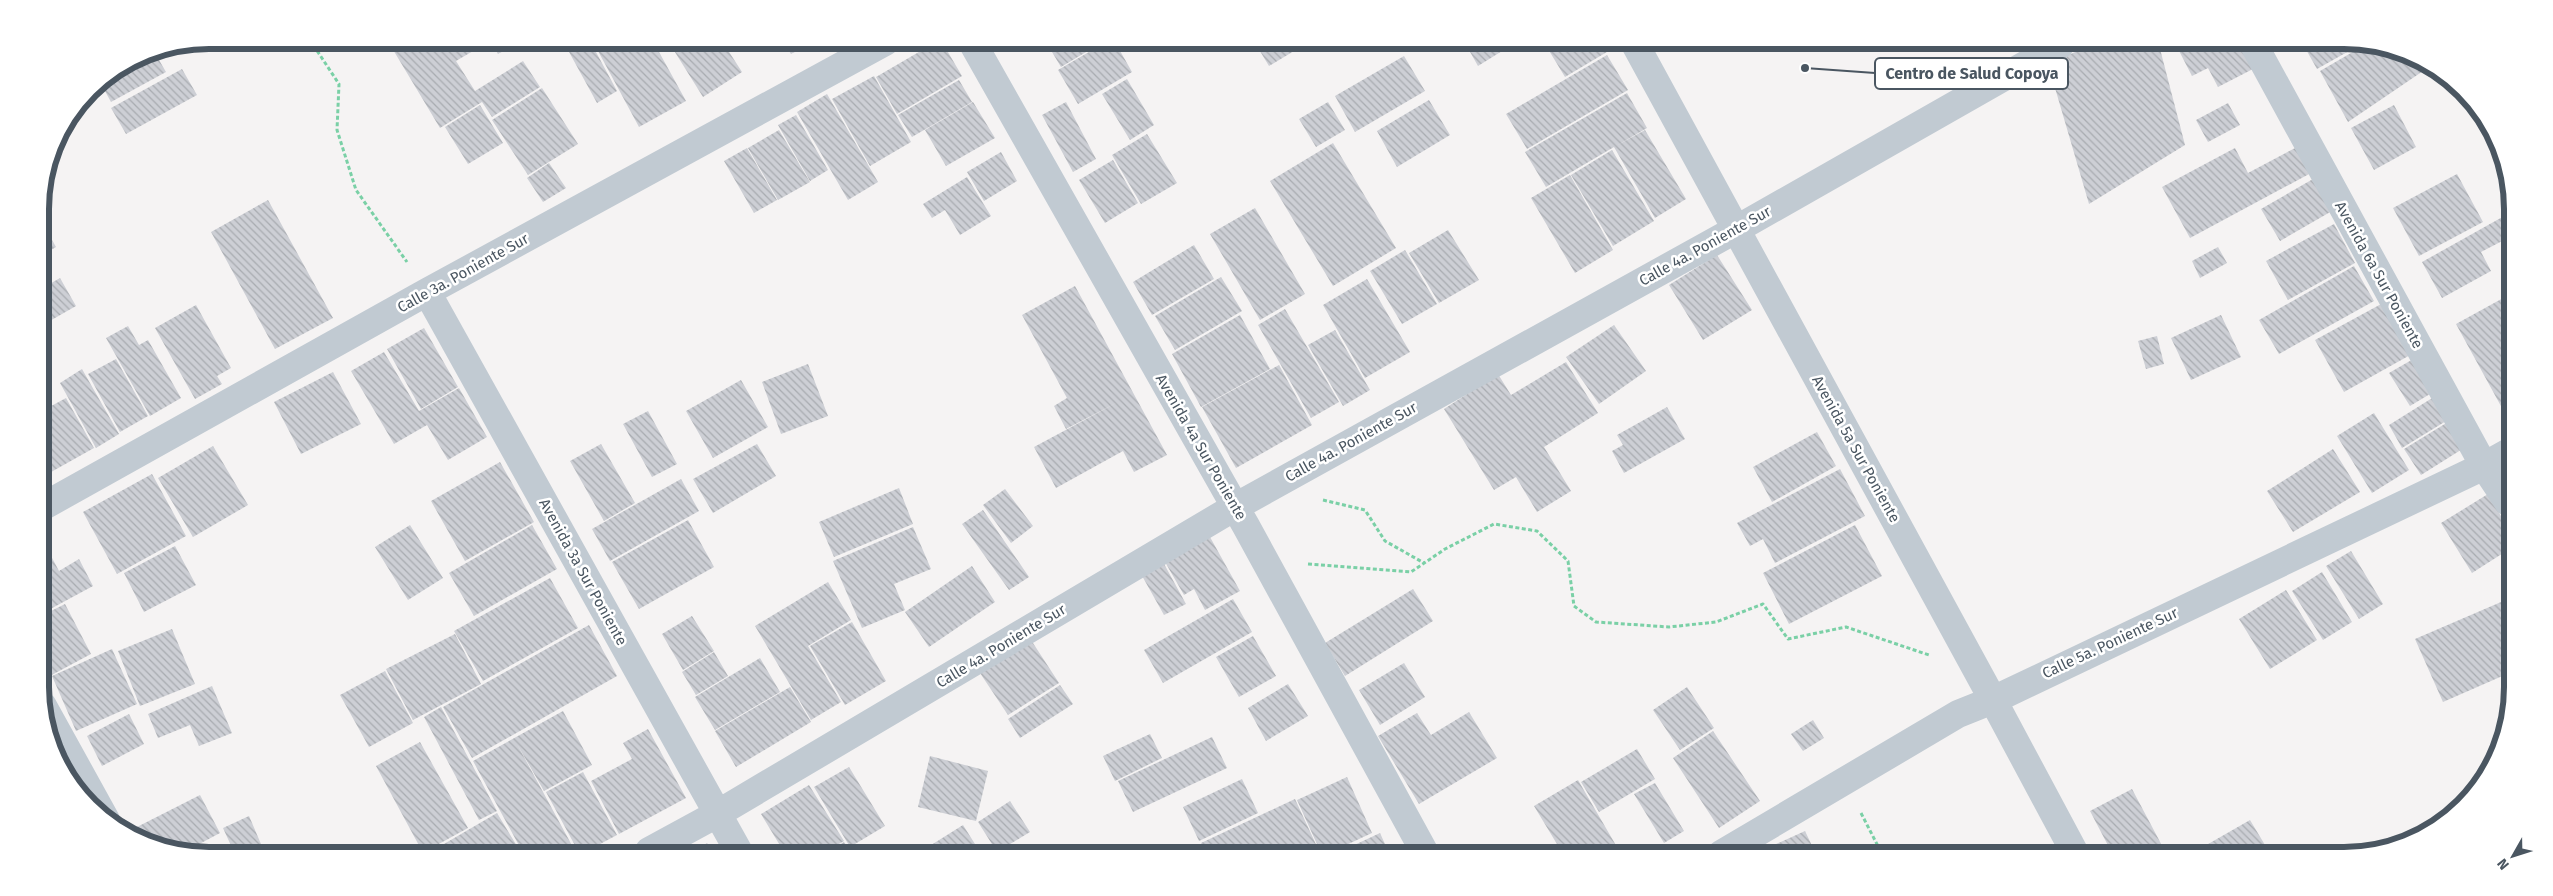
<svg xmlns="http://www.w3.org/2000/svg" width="2553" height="896" viewBox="0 0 2553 896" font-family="'Fira Sans',sans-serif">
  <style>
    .building { fill: url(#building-back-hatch) }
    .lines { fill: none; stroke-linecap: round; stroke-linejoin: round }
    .path { stroke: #7ad0a6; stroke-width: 3; stroke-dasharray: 4 2.5; stroke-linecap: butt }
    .minor { stroke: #c1cad2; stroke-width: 28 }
    .labels { text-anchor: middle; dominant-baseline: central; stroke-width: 5; stroke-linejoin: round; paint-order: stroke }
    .street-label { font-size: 15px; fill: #4a5661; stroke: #fff }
    .rim { fill: none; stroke: #4a5661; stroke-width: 6 }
    .leader { fill: none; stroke: #4a5661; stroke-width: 2 }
    .callout-dot { fill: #4a5661; stroke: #fff; stroke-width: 2 }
    .callout { fill: #fff; stroke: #4a5661; stroke-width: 2 }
    .callout-label { font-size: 16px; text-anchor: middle; font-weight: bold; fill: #4a5661 }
  </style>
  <defs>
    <pattern id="building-back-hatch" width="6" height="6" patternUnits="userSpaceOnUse" patternTransform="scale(1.25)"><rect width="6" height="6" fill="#cdcfd5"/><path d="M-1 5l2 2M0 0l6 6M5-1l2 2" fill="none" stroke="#a8abb0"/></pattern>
  </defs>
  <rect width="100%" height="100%" fill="#f5f3f3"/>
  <path class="building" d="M 393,40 L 483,41 L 485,44 L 456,61 L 475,91 L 523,61 L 540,87 L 492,117 L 482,102 L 440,128 L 389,43 Z
    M 490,41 L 521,41 L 498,54 Z
    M 563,41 L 590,41 L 617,91 L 597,103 Z
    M 616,41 L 653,41 L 686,101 L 639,127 L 598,51 Z
    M 668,41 L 722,41 L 742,72 L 703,97 Z
    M 783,42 L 813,42 L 791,54 Z
    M 936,42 L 942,42 L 962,76 L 897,114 L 876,77 Z
    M 1010,42 L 1025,42 L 1014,49 Z
    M 1046,42 L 1103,42 L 1061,67 Z
    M 1106,42 L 1115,42 L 1132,72 L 1078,104 L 1058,70 Z
    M 1255,43 L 1297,43 L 1299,48 L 1269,66 Z
    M 1465,43 L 1515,43 L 1478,66 Z
    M 1545,44 L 1609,44 L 1612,49 L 1565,77 Z
    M 2091,45 L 2159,45 L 2185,145 L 2089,204 L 2048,64 Z
    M 2176,45 L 2241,45 L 2253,69 L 2218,87 L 2208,68 L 2192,76 Z
    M 2304,46 L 2358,46 L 2317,69 Z
    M 2363,46 L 2388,46 L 2426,61 L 2429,67 L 2348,122 L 2320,71 Z
    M 170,48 L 173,53 L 159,60 L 166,72 L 111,102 L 100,82 L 144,53 Z
    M 1607,55 L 1628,90 L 1527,149 L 1506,114 Z
    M 1404,56 L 1425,91 L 1355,132 L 1335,96 Z
    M 182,69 L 197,95 L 126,134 L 111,108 Z
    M 874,76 L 911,142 L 870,166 L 832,99 Z
    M 1127,79 L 1154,125 L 1130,140 L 1102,94 Z
    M 959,80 L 972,102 L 912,137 L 898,115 Z
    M 542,88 L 578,144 L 528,175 L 492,120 Z
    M 1627,93 L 1647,128 L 1616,146 L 1645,130 L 1686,199 L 1655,218 L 1614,147 L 1546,187 L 1525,152 Z
    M 827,94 L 878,182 L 848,200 L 797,112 Z
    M 1429,100 L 1450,135 L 1397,167 L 1377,131 Z
    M 973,102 L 995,138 L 946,166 L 925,130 Z
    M 1066,102 L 1096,159 L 1073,172 L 1042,115 Z
    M 1328,102 L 1345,130 L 1316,147 L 1299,119 Z
    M 2228,103 L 2240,125 L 2208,142 L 2196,120 Z
    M 480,105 L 503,143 L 468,164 L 445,127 Z
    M 2394,105 L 2416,147 L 2374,170 L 2351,128 Z
    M 796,115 L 828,170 L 810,181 L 778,125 Z
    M 779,130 L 810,182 L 778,200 L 748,148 Z
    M 1147,134 L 1177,183 L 1141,204 L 1112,155 Z
    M 1333,143 L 1396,248 L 1333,286 L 1270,181 Z
    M 2297,147 L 2311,173 L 2190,238 L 2162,187 L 2235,148 L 2248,173 Z
    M 747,148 L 777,200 L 754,213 L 724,161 Z
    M 1612,150 L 1654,221 L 1613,246 L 1571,175 Z
    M 1001,152 L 1017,181 L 984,201 L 967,172 Z
    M 1113,160 L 1138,203 L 1105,223 L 1079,180 Z
    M 549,163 L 566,188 L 543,202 L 527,178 Z
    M 2457,174 L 2483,222 L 2419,256 L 2393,208 Z
    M 1570,175 L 1613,250 L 1575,273 L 1531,198 Z
    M 967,177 L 991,216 L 960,235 L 945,210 L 932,218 L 923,204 Z
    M 2313,179 L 2332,211 L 2280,241 L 2261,209 Z
    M 268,200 L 333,318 L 275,349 L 211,232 Z
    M 1255,208 L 1305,294 L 1260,320 L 1210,234 Z
    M 2506,215 L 2510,221 L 2510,237 L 2481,252 L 2491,271 L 2442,298 L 2422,262 Z
    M 40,219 L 56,247 L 41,256 L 41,252 Z
    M 2334,224 L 2355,263 L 2288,300 L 2266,261 Z
    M 1448,230 L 1479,280 L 1439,303 L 1409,253 Z
    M 1194,245 L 1214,279 L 1152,315 L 1133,282 Z
    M 2218,247 L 2227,263 L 2200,278 L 2192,261 Z
    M 1405,250 L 1437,304 L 1402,324 L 1370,271 Z
    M 1717,255 L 1752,310 L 1703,340 L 1669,285 Z
    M 2354,266 L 2374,301 L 2279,354 L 2259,320 Z
    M 1221,277 L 1242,311 L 1175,350 L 1155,316 Z
    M 60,278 L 76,306 L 41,326 L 41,289 Z
    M 1367,279 L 1410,352 L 1365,378 L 1323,305 Z
    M 1075,286 L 1167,455 L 1134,472 L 1123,451 L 1056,488 L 1034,447 L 1118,402 L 1066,429 L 1054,406 L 1067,398 L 1022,315 Z
    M 2505,297 L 2509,304 L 2509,404 L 2502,408 L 2456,324 Z
    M 2383,303 L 2412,354 L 2344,392 L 2315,340 Z
    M 196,305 L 231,368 L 217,376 L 222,384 L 195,399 L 155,328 Z
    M 1285,309 L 1339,402 L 1311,418 L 1258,325 Z
    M 1240,315 L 1270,369 L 1201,407 L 1172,354 Z
    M 2221,315 L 2241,357 L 2191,380 L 2171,338 Z
    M 1614,325 L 1646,371 L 1599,404 L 1566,357 Z
    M 128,326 L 139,345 L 148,340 L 181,398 L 150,416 L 106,338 Z
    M 424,328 L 458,387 L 421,409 L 387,349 Z
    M 1335,330 L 1370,390 L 1343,406 L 1308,345 Z
    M 2157,336 L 2164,364 L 2146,369 L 2138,341 Z
    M 384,352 L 419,411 L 459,388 L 487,437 L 448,460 L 427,425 L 394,444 L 351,371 Z
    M 2415,358 L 2435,391 L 2410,406 L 2389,373 Z
    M 116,359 L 148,416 L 120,432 L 88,374 Z
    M 1566,362 L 1598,413 L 1544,447 L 1571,491 L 1537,512 L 1516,477 L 1494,490 L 1444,409 L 1498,374 L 1511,395 Z
    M 808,364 L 828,416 L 781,434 L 762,382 Z
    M 1279,365 L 1312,425 L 1236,468 L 1202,407 Z
    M 82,369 L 119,434 L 96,448 L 60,383 Z
    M 333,372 L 361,424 L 301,454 L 274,402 Z
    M 741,380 L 768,427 L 713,458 L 686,411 Z
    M 2437,395 L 2451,418 L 2402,448 L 2389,425 Z
    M 66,398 L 94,448 L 44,476 L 42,471 L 42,411 Z
    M 1667,407 L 1685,439 L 1624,473 L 1612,451 L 1623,445 L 1617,435 Z
    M 648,411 L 677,464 L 652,477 L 623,424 Z
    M 2374,413 L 2409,470 L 2372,493 L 2337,436 Z
    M 2448,422 L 2464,448 L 2421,475 L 2404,449 Z
    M 1817,432 L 1836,466 L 1772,502 L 1753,467 Z
    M 601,444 L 635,503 L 604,521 L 570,461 Z
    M 757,444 L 776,476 L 713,513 L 693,479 Z
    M 213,446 L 248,505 L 193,537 L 158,478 Z
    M 2333,449 L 2360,492 L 2293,532 L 2267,491 Z
    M 500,462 L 534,522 L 465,561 L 431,501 Z
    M 1840,469 L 1865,516 L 1775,563 L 1763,539 L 1750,546 L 1737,523 Z
    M 152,474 L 186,536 L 117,574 L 83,512 Z
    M 681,479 L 699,511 L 610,561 L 592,529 Z
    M 899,488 L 913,524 L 834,557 L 819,522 Z
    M 1005,489 L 1033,526 L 1011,543 L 983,505 Z
    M 2488,494 L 2508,528 L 2508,550 L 2472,573 L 2441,523 Z
    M 983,510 L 1029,577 L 1009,590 L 962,524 Z
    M 688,520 L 714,567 L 639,609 L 612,562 Z
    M 410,525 L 443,578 L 408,600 L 375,547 Z
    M 532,525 L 557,569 L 474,616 L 449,573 Z
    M 1855,525 L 1882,576 L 1789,624 L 1763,573 Z
    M 913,527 L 931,569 L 894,584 L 905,610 L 862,628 L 833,561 Z
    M 1210,537 L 1240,591 L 1205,610 L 1194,589 L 1184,595 L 1165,562 Z
    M 42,539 L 59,571 L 79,559 L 93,586 L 43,613 Z
    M 175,546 L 196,585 L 144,612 L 124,573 Z
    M 2351,551 L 2383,604 L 2359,619 L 2326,566 Z
    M 1163,562 L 1186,604 L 1164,615 L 1141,574 Z
    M 972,566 L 995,602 L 929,647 L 905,612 Z
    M 2322,572 L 2352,622 L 2323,640 L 2292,591 Z
    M 550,578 L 578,628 L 483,681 L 454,631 Z
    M 828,582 L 851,620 L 808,646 L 841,702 L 811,720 L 755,626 Z
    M 1413,589 L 1433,621 L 1345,676 L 1325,643 Z
    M 2286,590 L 2317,640 L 2270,669 L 2239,619 Z
    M 1233,599 L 1252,632 L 1163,683 L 1144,650 Z
    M 2508,599 L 2507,674 L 2443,702 L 2415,639 Z
    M 65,604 L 91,654 L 48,677 L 43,667 L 43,615 Z
    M 692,616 L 714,651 L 683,670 L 662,634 Z
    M 852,622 L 886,681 L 845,705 L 810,646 Z
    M 589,625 L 617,676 L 472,758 L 443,707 Z
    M 172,629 L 195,684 L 140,706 L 118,651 Z
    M 455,634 L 481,684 L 413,720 L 386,669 Z
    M 1253,636 L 1276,676 L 1239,697 L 1216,657 Z
    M 1031,640 L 1059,683 L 1008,715 L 980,673 Z
    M 112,649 L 137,704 L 76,731 L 52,676 Z
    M 714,652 L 728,676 L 696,695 L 682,672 Z
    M 760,658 L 780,692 L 715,730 L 695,697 Z
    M 1404,663 L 1425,697 L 1380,725 L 1359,690 Z
    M 385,671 L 413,723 L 369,747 L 340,695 Z
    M 1288,684 L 1308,716 L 1266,741 L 1248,708 Z
    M 1060,685 L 1073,704 L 1020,738 L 1008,719 Z
    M 212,686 L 232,733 L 199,746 L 190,725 L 158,738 L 148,714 Z
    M 790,687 L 811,722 L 736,767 L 715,731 Z
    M 1687,687 L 1714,728 L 1680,750 L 1653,710 Z
    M 441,707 L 497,811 L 479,820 L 424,717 Z
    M 563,711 L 592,765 L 544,791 L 517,744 L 575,851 L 522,851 L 473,761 Z
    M 1469,712 L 1497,758 L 1419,804 L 1378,736 L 1417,713 L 1431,735 Z
    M 129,714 L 144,744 L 102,766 L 87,736 Z
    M 1813,720 L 1824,738 L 1803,751 L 1791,734 Z
    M 648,729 L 686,798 L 619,834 L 591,781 L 632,759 L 623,743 Z
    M 1713,731 L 1760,801 L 1719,828 L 1673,758 Z
    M 1150,734 L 1162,758 L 1115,781 L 1103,756 Z
    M 1212,737 L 1227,768 L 1133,812 L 1118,781 Z
    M 420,742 L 468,828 L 426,851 L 422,851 L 376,766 Z
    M 1637,749 L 1655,779 L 1599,812 L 1581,782 Z
    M 930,756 L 988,771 L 976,821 L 918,807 Z
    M 849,767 L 885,826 L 850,847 L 814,787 Z
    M 583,772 L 617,835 L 587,851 L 578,851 L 546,792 Z
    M 1347,777 L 1372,833 L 1329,853 L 1321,853 L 1297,800 Z
    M 1242,779 L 1258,813 L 1199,841 L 1183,807 Z
    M 1578,780 L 1621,854 L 1563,854 L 1534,806 Z
    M 1655,783 L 1684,831 L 1664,843 L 1634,794 Z
    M 809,785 L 844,841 L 825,852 L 784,852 L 761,814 Z
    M 2132,789 L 2167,855 L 2113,855 L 2090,811 Z
    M 200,795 L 220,833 L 188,850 L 165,850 L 141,840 L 135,828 Z
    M 1295,799 L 1320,853 L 1206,853 L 1201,843 Z
    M 1010,801 L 1030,832 L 997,852 L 978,822 Z
    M 497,813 L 520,851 L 432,851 Z
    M 249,816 L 261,844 L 248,850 L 233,850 L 223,828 Z
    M 2250,820 L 2271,855 L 2189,855 Z
    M 963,825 L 980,852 L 920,852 Z
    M 1805,831 L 1816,854 L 1754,854 Z
    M 1380,833 L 1389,853 L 1350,853 L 1348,848 Z
    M 844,842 L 851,852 L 828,852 Z
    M 707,843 L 712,852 L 693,852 Z"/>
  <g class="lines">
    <path class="path" d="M 310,40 L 339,84 L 337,130 L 356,190 L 407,262
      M 1323,500 L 1365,510 L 1385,541 L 1424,563
      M 1308,564 L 1411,572 L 1445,549 L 1494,524 L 1537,531 L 1568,561 L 1574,606 L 1596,622 L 1669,627 L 1716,622 L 1763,604 L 1788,639 L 1846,627 L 1929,655
      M 1861,813 L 1882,854"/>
    <path class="minor" d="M 972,42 L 1246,526 L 1425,853
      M 1635,44 L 1993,700 L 2076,855
      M 2254,45 L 2484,466 L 2508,502
      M 427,292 L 739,852
      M 42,507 L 427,292 L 885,42
      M 43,706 L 106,820
      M 649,851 L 717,814 L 1235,507 L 1735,230 L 2060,45
      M 1721,854 L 1958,714 L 1993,700 L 2484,466 L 2509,452"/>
  </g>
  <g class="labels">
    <g class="street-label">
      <text transform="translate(1705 246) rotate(-29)">Calle 4a. Poniente Sur</text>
      <text transform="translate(463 273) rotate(-29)">Calle 3a. Poniente Sur</text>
      <text transform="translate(2379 275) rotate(61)">Avenida 6a Sur Poniente</text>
      <text transform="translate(1351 442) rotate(-29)">Calle 4a. Poniente Sur</text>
      <text transform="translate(1201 447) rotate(60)">Avenida 4a Sur Poniente</text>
      <text transform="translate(1856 449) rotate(61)">Avenida 5a Sur Poniente</text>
      <text transform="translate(583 572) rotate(61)">Avenida 3a Sur Poniente</text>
      <text transform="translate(2110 643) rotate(-25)">Calle 5a. Poniente Sur</text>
      <text transform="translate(1001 646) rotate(-31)">Calle 4a. Poniente Sur</text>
    </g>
  </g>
  <path d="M0 0H2553V896H0ZM209 49H2344A160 160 0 0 1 2504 209V687A160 160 0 0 1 2344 847H209A160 160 0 0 1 49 687V209A160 160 0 0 1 209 49Z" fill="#fff" fill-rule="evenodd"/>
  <path class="rim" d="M209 49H2344A160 160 0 0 1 2504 209V687A160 160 0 0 1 2344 847H209A160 160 0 0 1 49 687V209A160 160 0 0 1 209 49Z"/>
  <path class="leader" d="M1805 68L1875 73"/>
  <circle class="callout-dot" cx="1805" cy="68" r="5"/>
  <rect class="callout" x="1875" y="58" width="193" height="31" rx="5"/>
  <g class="callout-label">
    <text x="1972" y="79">Centro de Salud Copoya</text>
  </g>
  <g transform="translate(2513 856) rotate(231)" stroke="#ffffff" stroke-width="4" paint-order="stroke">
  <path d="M0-4L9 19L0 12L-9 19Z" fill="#4a5661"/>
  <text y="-8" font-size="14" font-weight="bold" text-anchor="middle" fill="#4a5661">N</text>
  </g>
</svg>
